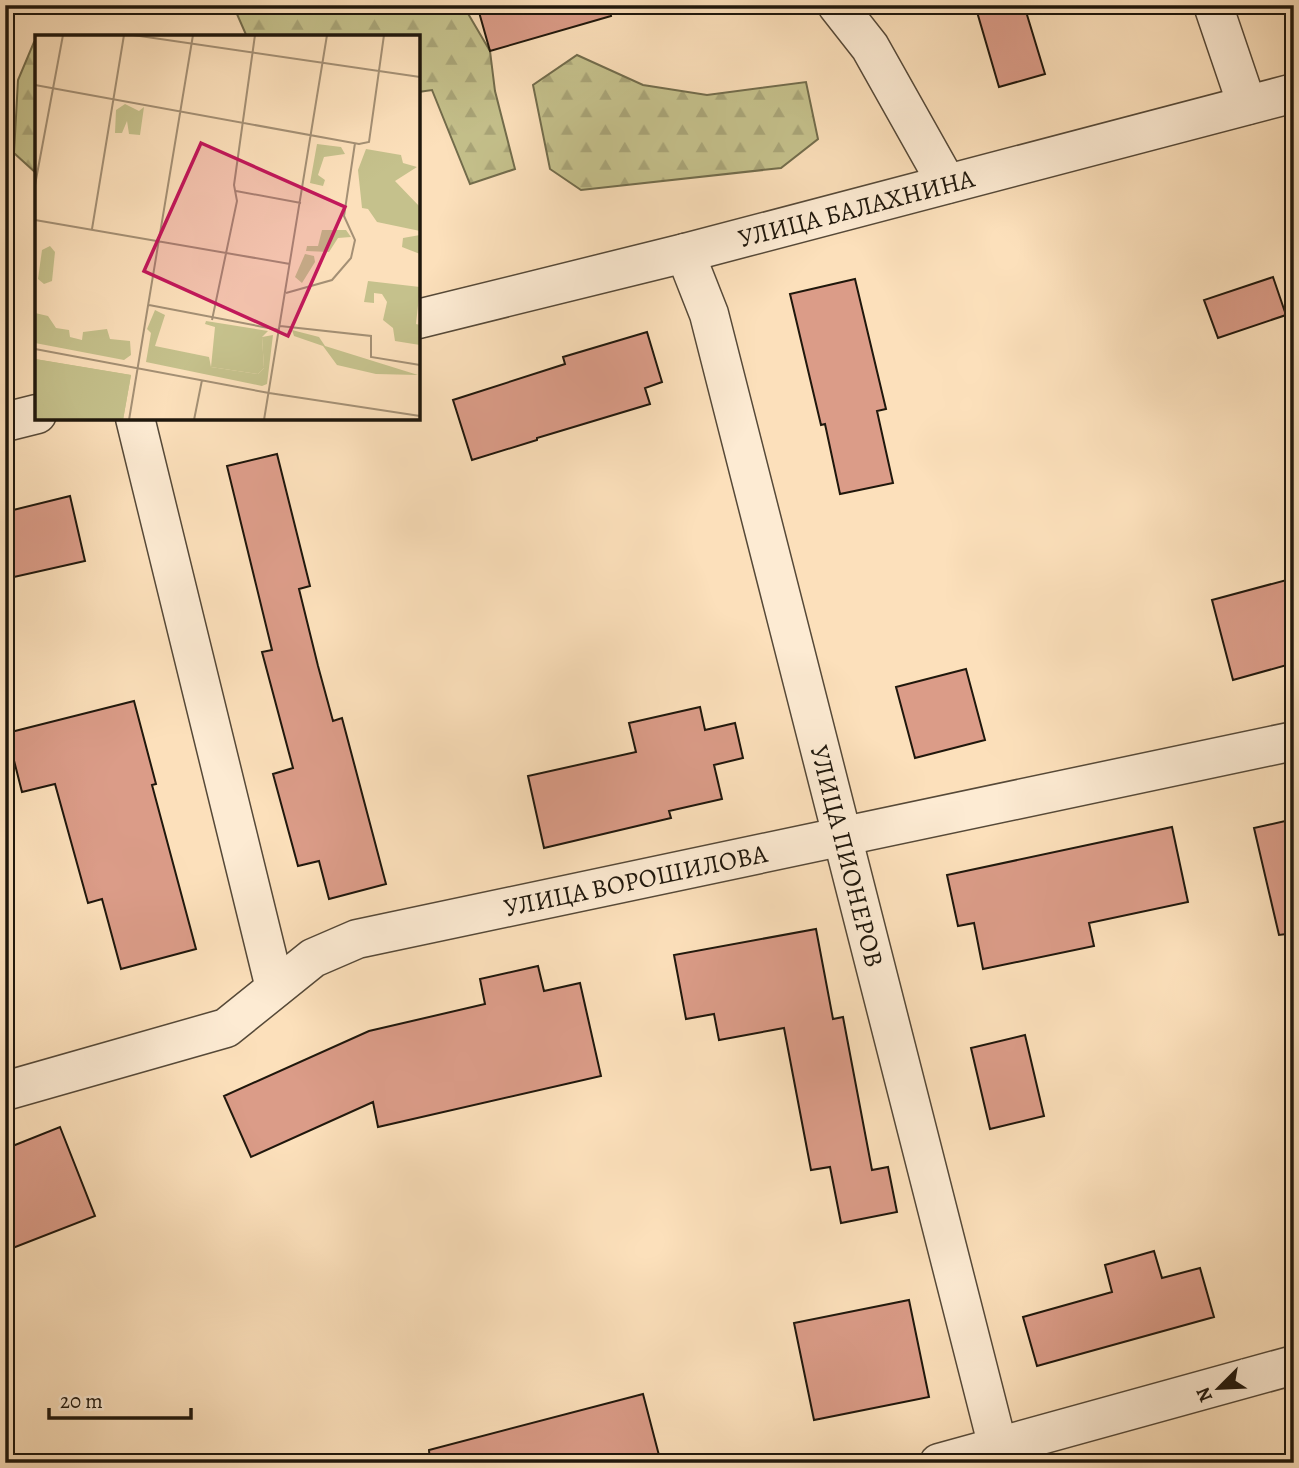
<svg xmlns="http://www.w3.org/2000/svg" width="1299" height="1468" viewBox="0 0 1299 1468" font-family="Alegreya,serif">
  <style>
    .forest { fill: url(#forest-firs); stroke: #726c4c; stroke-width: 2 }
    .building { fill: #db9c88; stroke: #1f170c; stroke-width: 2 }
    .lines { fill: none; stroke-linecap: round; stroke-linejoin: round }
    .minor-casing { stroke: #564938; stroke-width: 41 }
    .minor { stroke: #fdebd3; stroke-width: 38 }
    .labels { text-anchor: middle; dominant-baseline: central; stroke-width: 7; stroke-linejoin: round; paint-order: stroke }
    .street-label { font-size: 26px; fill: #1f170c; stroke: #fdebd3 }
    .inset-road { fill: none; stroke: #a49075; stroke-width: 2 }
    .view { fill: #c2185b; fill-opacity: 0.15; stroke: #c2185b; stroke-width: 3.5 }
    .inset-edge { fill: none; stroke: #1f170c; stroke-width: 3.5 }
  </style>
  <defs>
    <pattern id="forest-firs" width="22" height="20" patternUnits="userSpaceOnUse" patternTransform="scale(1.75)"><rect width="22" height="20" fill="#c5c18c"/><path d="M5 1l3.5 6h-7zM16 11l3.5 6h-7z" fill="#a9a578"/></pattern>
  </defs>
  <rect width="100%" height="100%" fill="#fce0bb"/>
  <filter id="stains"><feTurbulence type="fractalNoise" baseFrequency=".00286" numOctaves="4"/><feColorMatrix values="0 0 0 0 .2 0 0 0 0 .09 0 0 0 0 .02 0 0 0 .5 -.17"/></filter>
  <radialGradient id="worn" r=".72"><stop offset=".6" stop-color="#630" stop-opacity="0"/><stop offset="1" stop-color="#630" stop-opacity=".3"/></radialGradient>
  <path class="forest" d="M 233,5 L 463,5 L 490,51 L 495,91 L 515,169 L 470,184 L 432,90 L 418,92 L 418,37 L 247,37 Z
    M 37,41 L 37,174 L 14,153 L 18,80 L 34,42 Z
    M 577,55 L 643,85 L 707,95 L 806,82 L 818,139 L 781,168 L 581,190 L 550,169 L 533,85 Z"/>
  <path class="building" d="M 477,5 L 609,5 L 611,16 L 490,51 Z
    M 975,5 L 1024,5 L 1045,74 L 999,87 Z
    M 1273,277 L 1286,315 L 1218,338 L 1204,300 Z
    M 855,279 L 886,409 L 877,411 L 893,483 L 840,494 L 825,424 L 821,425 L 790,294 Z
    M 647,332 L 662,382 L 645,388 L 650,404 L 537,438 L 537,440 L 472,460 L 453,400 L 565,364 L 563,357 Z
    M 277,454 L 310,586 L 299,589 L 318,666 L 333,721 L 342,718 L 386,884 L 329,899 L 319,861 L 298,866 L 273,774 L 293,768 L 262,652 L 272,650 L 227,466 Z
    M 70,496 L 85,561 L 5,579 L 5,512 Z
    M 1294,578 L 1294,663 L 1233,680 L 1212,600 Z
    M 966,669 L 985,740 L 915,758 L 896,687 Z
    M 134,701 L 156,784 L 152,785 L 196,949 L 121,969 L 102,899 L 88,903 L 55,784 L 22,792 L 7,733 Z
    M 700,707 L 705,730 L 735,723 L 743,758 L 714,765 L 722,799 L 669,811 L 671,818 L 544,848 L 528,776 L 636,752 L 629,723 Z
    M 1294,819 L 1294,933 L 1279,935 L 1254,828 Z
    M 1172,827 L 1188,902 L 1089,923 L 1094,946 L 983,969 L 974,923 L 958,926 L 947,875 Z
    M 816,929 L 833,1019 L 843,1017 L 872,1170 L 888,1167 L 897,1212 L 841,1223 L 830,1167 L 811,1170 L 784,1028 L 719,1040 L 714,1014 L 686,1019 L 674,955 Z
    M 538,966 L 544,991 L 580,983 L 601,1076 L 378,1127 L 373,1102 L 251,1157 L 224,1096 L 369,1031 L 485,1004 L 480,979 Z
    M 1025,1035 L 1044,1116 L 990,1129 L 971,1048 Z
    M 60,1127 L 95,1216 L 5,1251 L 5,1149 Z
    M 1154,1251 L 1162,1278 L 1200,1268 L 1214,1317 L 1037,1366 L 1023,1317 L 1112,1292 L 1105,1265 Z
    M 909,1300 L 929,1397 L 814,1420 L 794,1323 Z
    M 643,1394 L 661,1463 L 430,1463 L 429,1450 Z"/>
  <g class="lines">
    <defs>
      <g id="minor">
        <path d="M 837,5 L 870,47 L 947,184"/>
        <path d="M 1213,5 L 1247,105"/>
        <path id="s1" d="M 685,253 L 709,314 L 1002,1463"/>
        <path id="s2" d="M 418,319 L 685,253 L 1294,93"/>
        <path d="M 135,418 L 275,988"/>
        <path d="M 5,422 L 37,414"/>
        <path id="s3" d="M 5,1091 L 226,1028 L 313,958 L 357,939 L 1294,741"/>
        <path d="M 939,1463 L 1294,1365"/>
      </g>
    </defs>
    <use href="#minor" class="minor-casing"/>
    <use href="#minor" class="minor"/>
  </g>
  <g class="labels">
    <g class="street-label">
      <text stroke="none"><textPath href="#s2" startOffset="452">УЛИЦА БАЛАХНИНА</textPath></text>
      <text stroke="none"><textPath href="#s1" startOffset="625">УЛИЦА ПИОНЕРОВ</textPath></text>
      <text stroke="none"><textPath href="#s3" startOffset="674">УЛИЦА ВОРОШИЛОВА</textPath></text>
    </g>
  </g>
  <g transform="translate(35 35)">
    <rect width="385" height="385" fill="#fce0bb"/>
    <path d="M 171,286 L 233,296 L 227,302 L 229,333 L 223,339 L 176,332 L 180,292 L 170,289 ZM 0,324 L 96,340 L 88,385 L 0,385 Z" fill="#c5c18c"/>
    <path d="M 90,69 L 104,76 L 109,72 L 105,100 L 94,99 L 92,86 L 87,98 L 80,98 L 81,75 ZM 282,109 L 306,112 L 310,119 L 289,122 L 283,140 L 290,145 L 288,151 L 275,148 ZM 331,114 L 366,120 L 368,128 L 382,132 L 360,146 L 385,172 L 385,196 L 342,187 L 333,174 L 327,173 L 323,135 ZM 287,195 L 311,195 L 316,202 L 303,203 L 294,217 L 271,216 L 272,211 L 283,211 ZM 385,200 L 385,219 L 367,212 L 368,203 ZM 270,219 L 279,221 L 280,227 L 267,248 L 260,242 ZM 333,246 L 385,252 L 381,289 L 385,290 L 385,310 L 360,306 L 358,293 L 348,285 L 352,267 L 347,259 L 339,258 L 339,268 L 329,267 ZM 120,275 L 130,280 L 120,311 L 174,322 L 176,332 L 223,339 L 229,333 L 227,302 L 238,300 L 232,349 L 227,351 L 111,327 L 116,298 L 112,294 ZM 0,278 L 13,281 L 21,293 L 34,295 L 35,302 L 47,305 L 48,297 L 72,294 L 75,304 L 95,306 L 96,320 L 89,325 L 0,308 ZM 257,295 L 284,302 L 290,311 L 383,340 L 341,339 L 302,330 L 288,311 L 259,301 ZM 0,324 L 96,340 L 88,385 L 40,385 L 48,356 L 43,345 L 33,342 L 23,343 L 0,385 Z" fill="#c5c18c"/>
    <path d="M 15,211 L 20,217 L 17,246 L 9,249 L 3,244 L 7,215 Z" fill="#c5c18c"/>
    <path class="inset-road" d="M 98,0 L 385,42M 0,50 L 324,109 L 334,107 L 349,0M 0,150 L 28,0M 201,156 L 266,168M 0,185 L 255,229M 57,194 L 89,0M 251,258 L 297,245 L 316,223 L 320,205 L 309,181 L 320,108M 114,270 L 244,295M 177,285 L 202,166 L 199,150 L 220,0M 245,291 L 336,301 L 336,322 L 385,330M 0,314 L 234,358 L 385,381M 94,385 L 158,0M 159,385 L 167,345M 229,385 L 292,0"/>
    <path class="view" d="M 166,108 L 310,172 L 253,301 L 109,236 Z"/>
    <rect width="385" height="385" class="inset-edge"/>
  </g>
  <rect width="1299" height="1468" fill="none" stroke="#fce0bb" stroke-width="28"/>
  <rect x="7" y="7" width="1285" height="1454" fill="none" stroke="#1f170c" stroke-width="3.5"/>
  <rect x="14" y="14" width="1271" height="1440" fill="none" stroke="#1f170c" stroke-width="2"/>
  <g transform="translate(1219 1388) rotate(246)" stroke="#fdebd3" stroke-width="5" paint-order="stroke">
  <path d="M0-5L12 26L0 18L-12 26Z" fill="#1f170c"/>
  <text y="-10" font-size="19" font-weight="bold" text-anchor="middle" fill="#1f170c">N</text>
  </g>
  <path d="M49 1408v10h142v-10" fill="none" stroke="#1f170c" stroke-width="3.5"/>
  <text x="60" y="1408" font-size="21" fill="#1f170c" stroke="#fdebd3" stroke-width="5" paint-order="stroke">20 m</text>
  <rect width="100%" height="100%" filter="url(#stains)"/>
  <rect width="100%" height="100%" fill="url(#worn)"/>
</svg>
